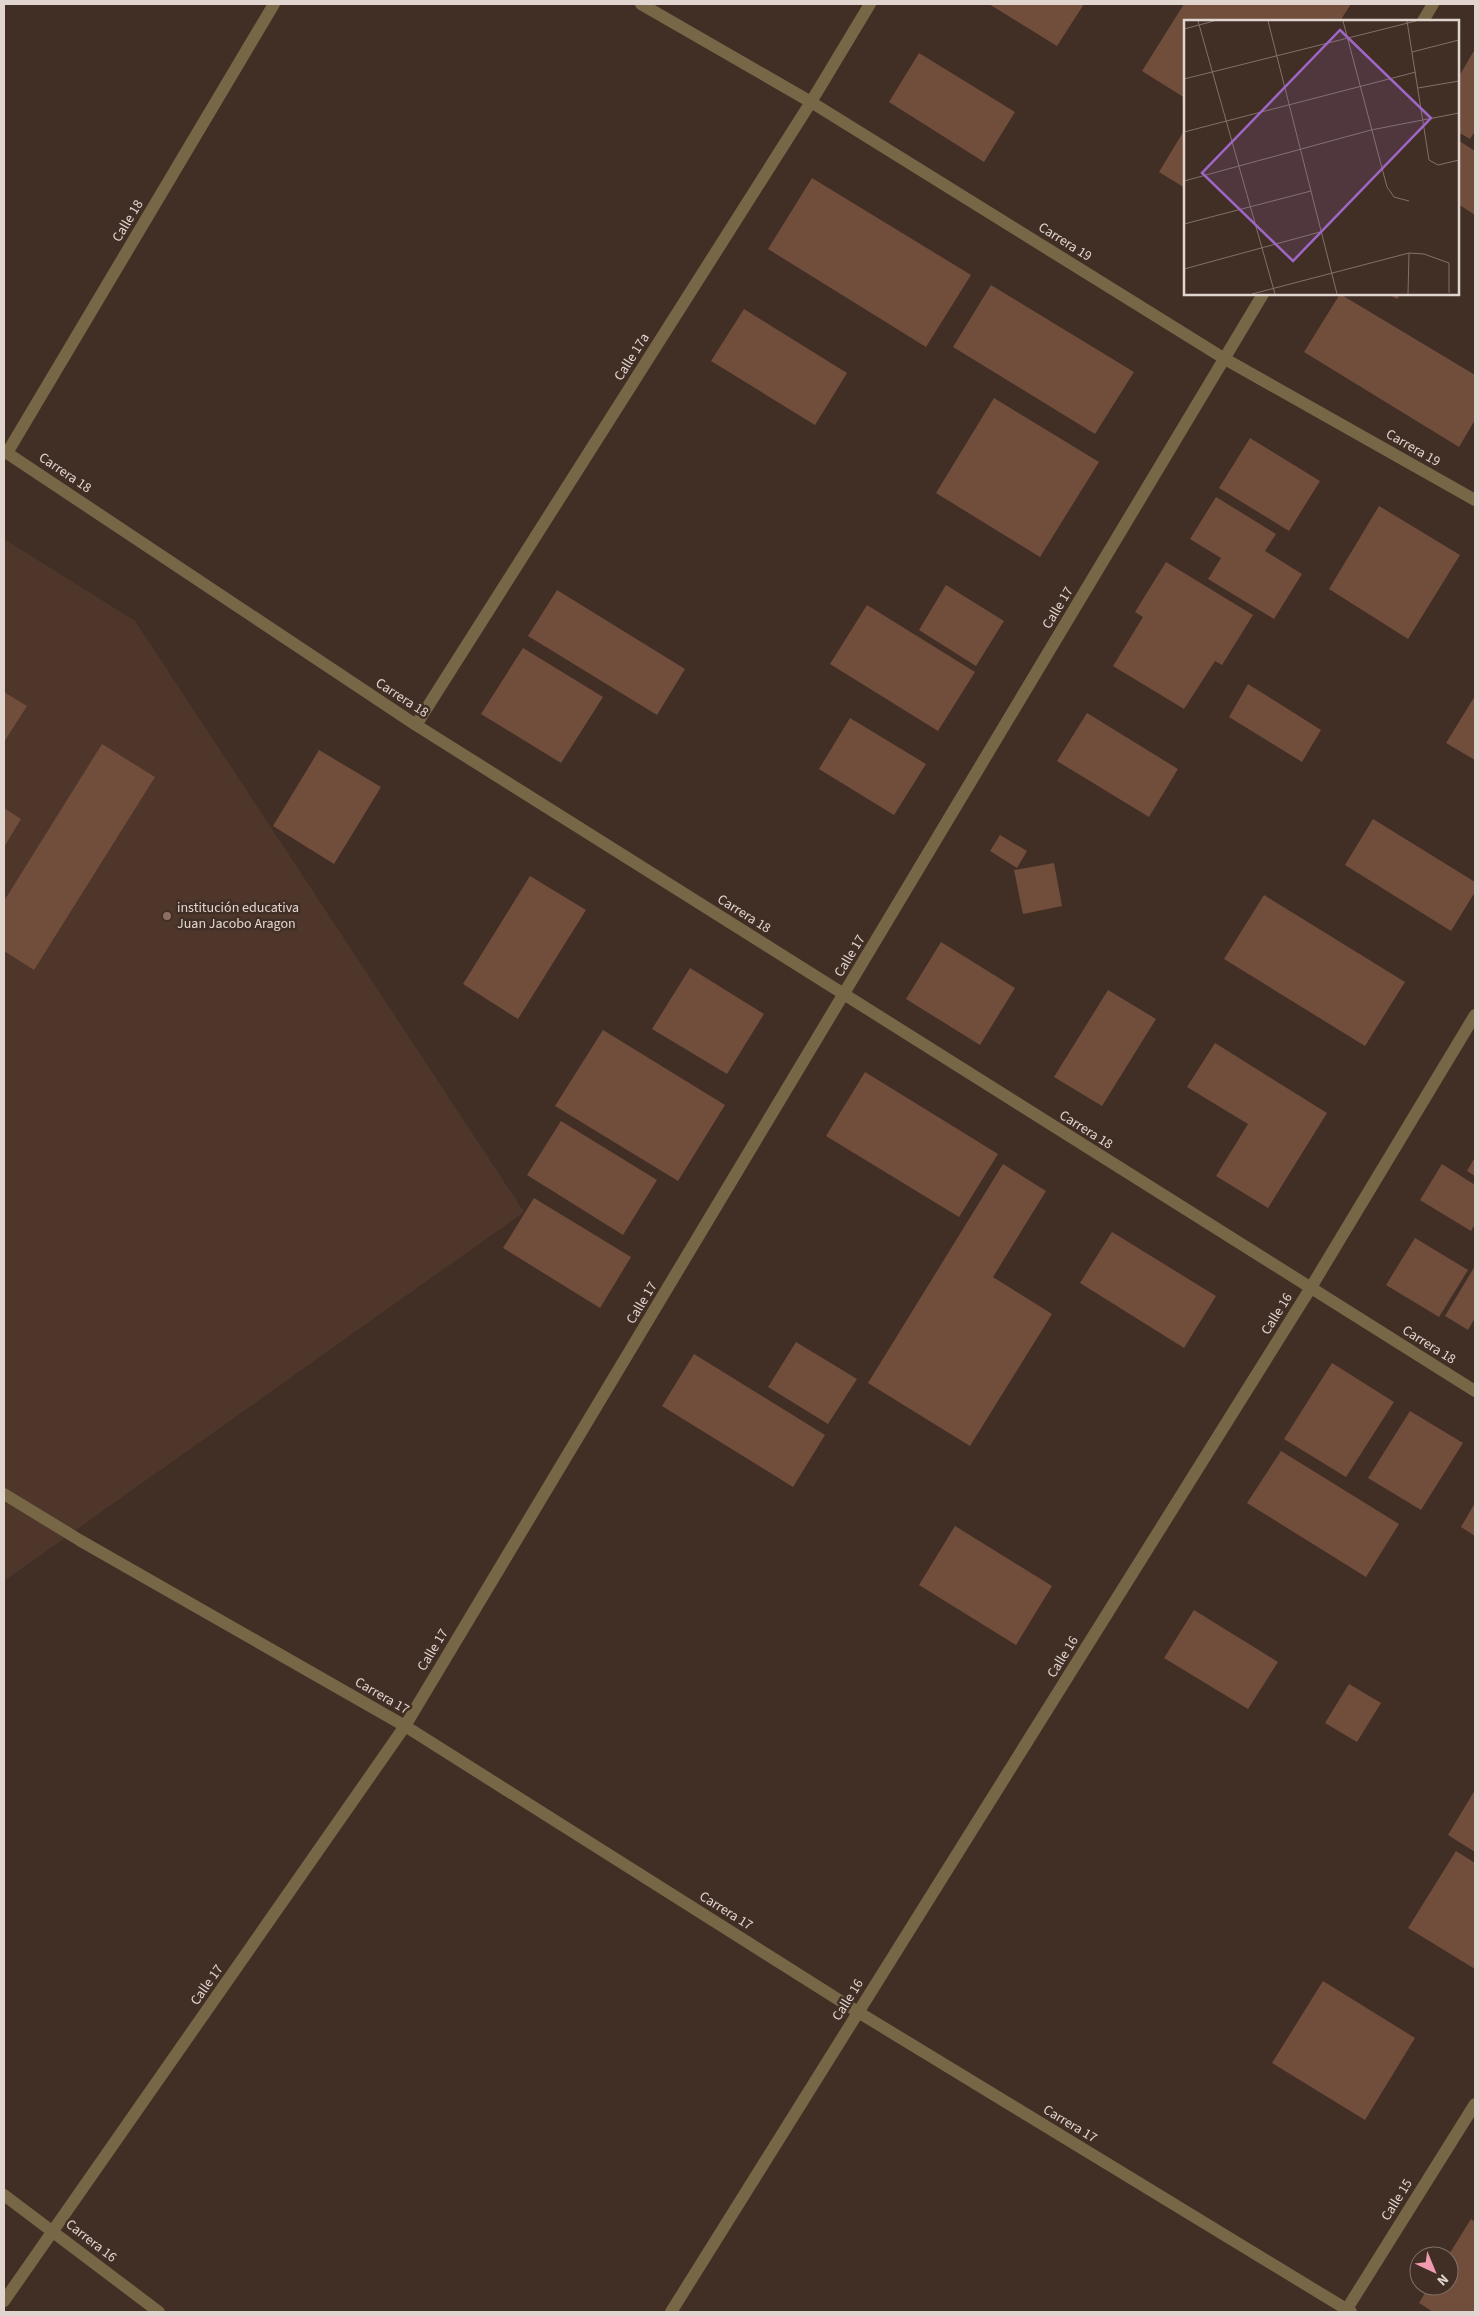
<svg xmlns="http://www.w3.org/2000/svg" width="1479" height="2316" viewBox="0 0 1479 2316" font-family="'Source Sans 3',sans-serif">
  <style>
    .built { fill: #4f362a }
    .building { fill: #714d3b }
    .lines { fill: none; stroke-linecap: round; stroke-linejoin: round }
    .lane { stroke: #786746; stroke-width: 12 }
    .street { stroke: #786746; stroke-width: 12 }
    .education-dot { fill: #8d6e63; stroke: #412f26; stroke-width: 2 }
    .labels { text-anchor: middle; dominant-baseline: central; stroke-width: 5; stroke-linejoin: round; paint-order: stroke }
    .street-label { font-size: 14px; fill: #e1d5cf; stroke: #412f26 }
    .poi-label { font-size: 14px; fill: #e1d5cf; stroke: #412f26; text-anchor: start }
    .inset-road { fill: none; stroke: #81716a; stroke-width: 1 }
    .view { fill: #9f67c5; fill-opacity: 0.15; stroke: #9f67c5; stroke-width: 2.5 }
    .inset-edge { fill: none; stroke: #e1d5cf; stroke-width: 2.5 }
  </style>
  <rect width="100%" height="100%" fill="#412f26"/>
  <path class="built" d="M 4,539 L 135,621 L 524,1212 L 4,1581 Z"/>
  <path class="building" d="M 989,4 L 1084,4 L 1057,46 Z
    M 1184,4 L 1351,4 L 1340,21 L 1185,21 L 1185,98 L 1142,71 Z
    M 1475,49 L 1475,131 L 1470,139 L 1458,132 L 1458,78 Z
    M 919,53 L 1015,112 L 984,162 L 889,102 Z
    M 1185,129 L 1185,188 L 1159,172 Z
    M 1458,140 L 1475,151 L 1475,215 L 1458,204 Z
    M 812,178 L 971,275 L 926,347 L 768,249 Z
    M 991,285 L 1134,372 L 1095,434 L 953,347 Z
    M 1340,294 L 1475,375 L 1475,420 L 1459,447 L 1304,352 Z
    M 1388,294 L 1401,294 L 1397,299 Z
    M 744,309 L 847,373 L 815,425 L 711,361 Z
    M 994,398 L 1099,462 L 1040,557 L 936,493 Z
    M 1250,438 L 1320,481 L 1289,531 L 1219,488 Z
    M 1216,497 L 1276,534 L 1265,551 L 1302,574 L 1274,619 L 1208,579 L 1221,558 L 1190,539 Z
    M 1379,506 L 1460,555 L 1408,639 L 1329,589 Z
    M 1166,562 L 1253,615 L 1222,665 L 1215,661 L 1184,709 L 1113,666 L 1143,617 L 1135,612 Z
    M 946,585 L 1004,621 L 976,666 L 919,630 Z
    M 557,590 L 685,669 L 657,715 L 528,636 Z
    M 867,605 L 975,672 L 938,731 L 830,664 Z
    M 523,648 L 603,697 L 561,763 L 481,714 Z
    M 1248,684 L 1321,730 L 1302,762 L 1229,717 Z
    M 4,692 L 27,706 L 4,742 Z
    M 1475,696 L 1475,760 L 1446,743 Z
    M 1087,713 L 1178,769 L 1149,817 L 1057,761 Z
    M 850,718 L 926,764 L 894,815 L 819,769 Z
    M 102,744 L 155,777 L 34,970 L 4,951 L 4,901 Z
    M 319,750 L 381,787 L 334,864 L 273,826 Z
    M 4,808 L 21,819 L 4,847 Z
    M 1373,819 L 1475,882 L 1475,892 L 1451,931 L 1345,865 Z
    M 1000,835 L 1027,851 L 1017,868 L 990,851 Z
    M 1054,863 L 1062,906 L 1023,914 L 1014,870 Z
    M 530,876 L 586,910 L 518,1019 L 463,984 Z
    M 1264,895 L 1405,982 L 1365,1046 L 1224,959 Z
    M 941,942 L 1015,988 L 980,1045 L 906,999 Z
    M 690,968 L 764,1014 L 727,1074 L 652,1029 Z
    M 1108,990 L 1156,1019 L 1102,1106 L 1054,1077 Z
    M 603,1030 L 725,1105 L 678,1181 L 555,1106 Z
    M 1215,1043 L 1327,1113 L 1268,1208 L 1216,1176 L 1248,1124 L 1187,1087 Z
    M 865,1072 L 998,1154 L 959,1217 L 826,1136 Z
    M 561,1121 L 657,1180 L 623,1235 L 527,1175 Z
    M 1475,1157 L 1475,1176 L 1467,1171 Z
    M 1003,1164 L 1046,1191 L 993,1277 L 1052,1314 L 970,1446 L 868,1383 Z
    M 1442,1164 L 1475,1185 L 1475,1224 L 1471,1231 L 1420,1200 Z
    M 534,1198 L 631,1257 L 600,1308 L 503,1248 Z
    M 1112,1232 L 1216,1296 L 1184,1348 L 1080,1283 Z
    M 1415,1238 L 1468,1270 L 1439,1317 L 1386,1285 Z
    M 1475,1266 L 1475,1318 L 1468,1330 L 1445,1316 Z
    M 796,1342 L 857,1379 L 828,1424 L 768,1387 Z
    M 694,1354 L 825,1435 L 793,1487 L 662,1406 Z
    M 1332,1363 L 1394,1402 L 1346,1477 L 1284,1439 Z
    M 1410,1411 L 1463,1443 L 1421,1510 L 1368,1478 Z
    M 1281,1451 L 1399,1524 L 1366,1577 L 1247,1503 Z
    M 1475,1503 L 1475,1536 L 1461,1527 Z
    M 955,1526 L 1052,1586 L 1016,1645 L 919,1585 Z
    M 1194,1610 L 1278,1662 L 1248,1709 L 1164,1658 Z
    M 1349,1684 L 1381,1703 L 1357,1742 L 1325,1723 Z
    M 1475,1790 L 1475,1852 L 1448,1835 Z
    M 1456,1851 L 1475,1863 L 1475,1969 L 1408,1928 Z
    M 1323,1981 L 1415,2038 L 1365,2120 L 1272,2063 Z
    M 1471,2219 L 1475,2222 L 1475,2312 L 1433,2312 L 1419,2303 L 1429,2286 L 1449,2286 L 1448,2256 Z"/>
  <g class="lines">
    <path class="lane" d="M 4,1494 L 81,1541"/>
    <path class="street" d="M 641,4 L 811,102 L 1225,359 L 1475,500
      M 1423,21 L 1433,4
      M 4,451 L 416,725 L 1475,1391
      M 7,453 L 274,4
      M 416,725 L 811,102 L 870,4
      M 81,1541 L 405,1726 L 858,2012 L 1351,2312
      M 4,2195 L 159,2312
      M 4,2301 L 405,1726 L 1263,294
      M 671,2312 L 1310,1289 L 1475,1015
      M 1345,2312 L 1475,2104"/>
  </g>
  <circle class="education-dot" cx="167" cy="916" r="5"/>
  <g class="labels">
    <g class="street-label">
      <text transform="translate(128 221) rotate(-59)">Calle 18</text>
      <text transform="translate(1065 242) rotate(32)">Carrera 19</text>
      <text transform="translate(632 357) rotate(-58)">Calle 17a</text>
      <text transform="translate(1413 448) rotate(30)">Carrera 19</text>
      <text transform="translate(65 473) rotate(34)">Carrera 18</text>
      <text transform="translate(1058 608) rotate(-59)">Calle 17</text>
      <text transform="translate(402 698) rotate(33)">Carrera 18</text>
      <text transform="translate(744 914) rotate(32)">Carrera 18</text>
      <text transform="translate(850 956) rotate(-59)">Calle 17</text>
      <text transform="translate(1086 1130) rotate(32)">Carrera 18</text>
      <text transform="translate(642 1303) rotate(-59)">Calle 17</text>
      <text transform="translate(1277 1314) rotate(-58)">Calle 16</text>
      <text transform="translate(1429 1345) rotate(32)">Carrera 18</text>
      <text transform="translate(433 1650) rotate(-59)">Calle 17</text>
      <text transform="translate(1063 1657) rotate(-58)">Calle 16</text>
      <text transform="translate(382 1696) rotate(30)">Carrera 17</text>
      <text transform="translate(726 1911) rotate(32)">Carrera 17</text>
      <text transform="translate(207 1985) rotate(-55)">Calle 17</text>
      <text transform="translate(848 2000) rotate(-58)">Calle 16</text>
      <text transform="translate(1070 2124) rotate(31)">Carrera 17</text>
      <text transform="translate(1397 2200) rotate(-58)">Calle 15</text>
      <text transform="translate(91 2241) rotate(38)">Carrera 16</text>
    </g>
    <g class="poi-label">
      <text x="177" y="908">institución educativa<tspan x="177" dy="16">Juan Jacobo Aragon</tspan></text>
    </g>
  </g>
  <g transform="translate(1184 20)">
    <rect width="275" height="275" fill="#412f26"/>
    <path class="inset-road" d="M 14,1 L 91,274M 84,1 L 153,274M 159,1 L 203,167 L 210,177 L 225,181M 223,1 L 245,140 L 254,145 L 275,140M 0,9 L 30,1M 228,32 L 275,20M 0,59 L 232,1M 234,68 L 275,61M 0,112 L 232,52M 0,161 L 187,110 L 275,93M 0,204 L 127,171M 0,249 L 136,212M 68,274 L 225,233 L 240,234 L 265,243 L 265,273M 224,274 L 225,233"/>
    <path class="view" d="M 156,10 L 247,98 L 109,241 L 18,153 Z"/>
    <rect width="275" height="275" class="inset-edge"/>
  </g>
  <rect width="1479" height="2316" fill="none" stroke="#e1d5cf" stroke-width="10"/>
  <g transform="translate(1434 2271) rotate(136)"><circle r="24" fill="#412f26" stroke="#81716a"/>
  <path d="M0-4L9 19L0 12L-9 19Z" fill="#f29ab0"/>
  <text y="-8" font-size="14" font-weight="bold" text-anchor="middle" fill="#e1d5cf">N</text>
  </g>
</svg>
